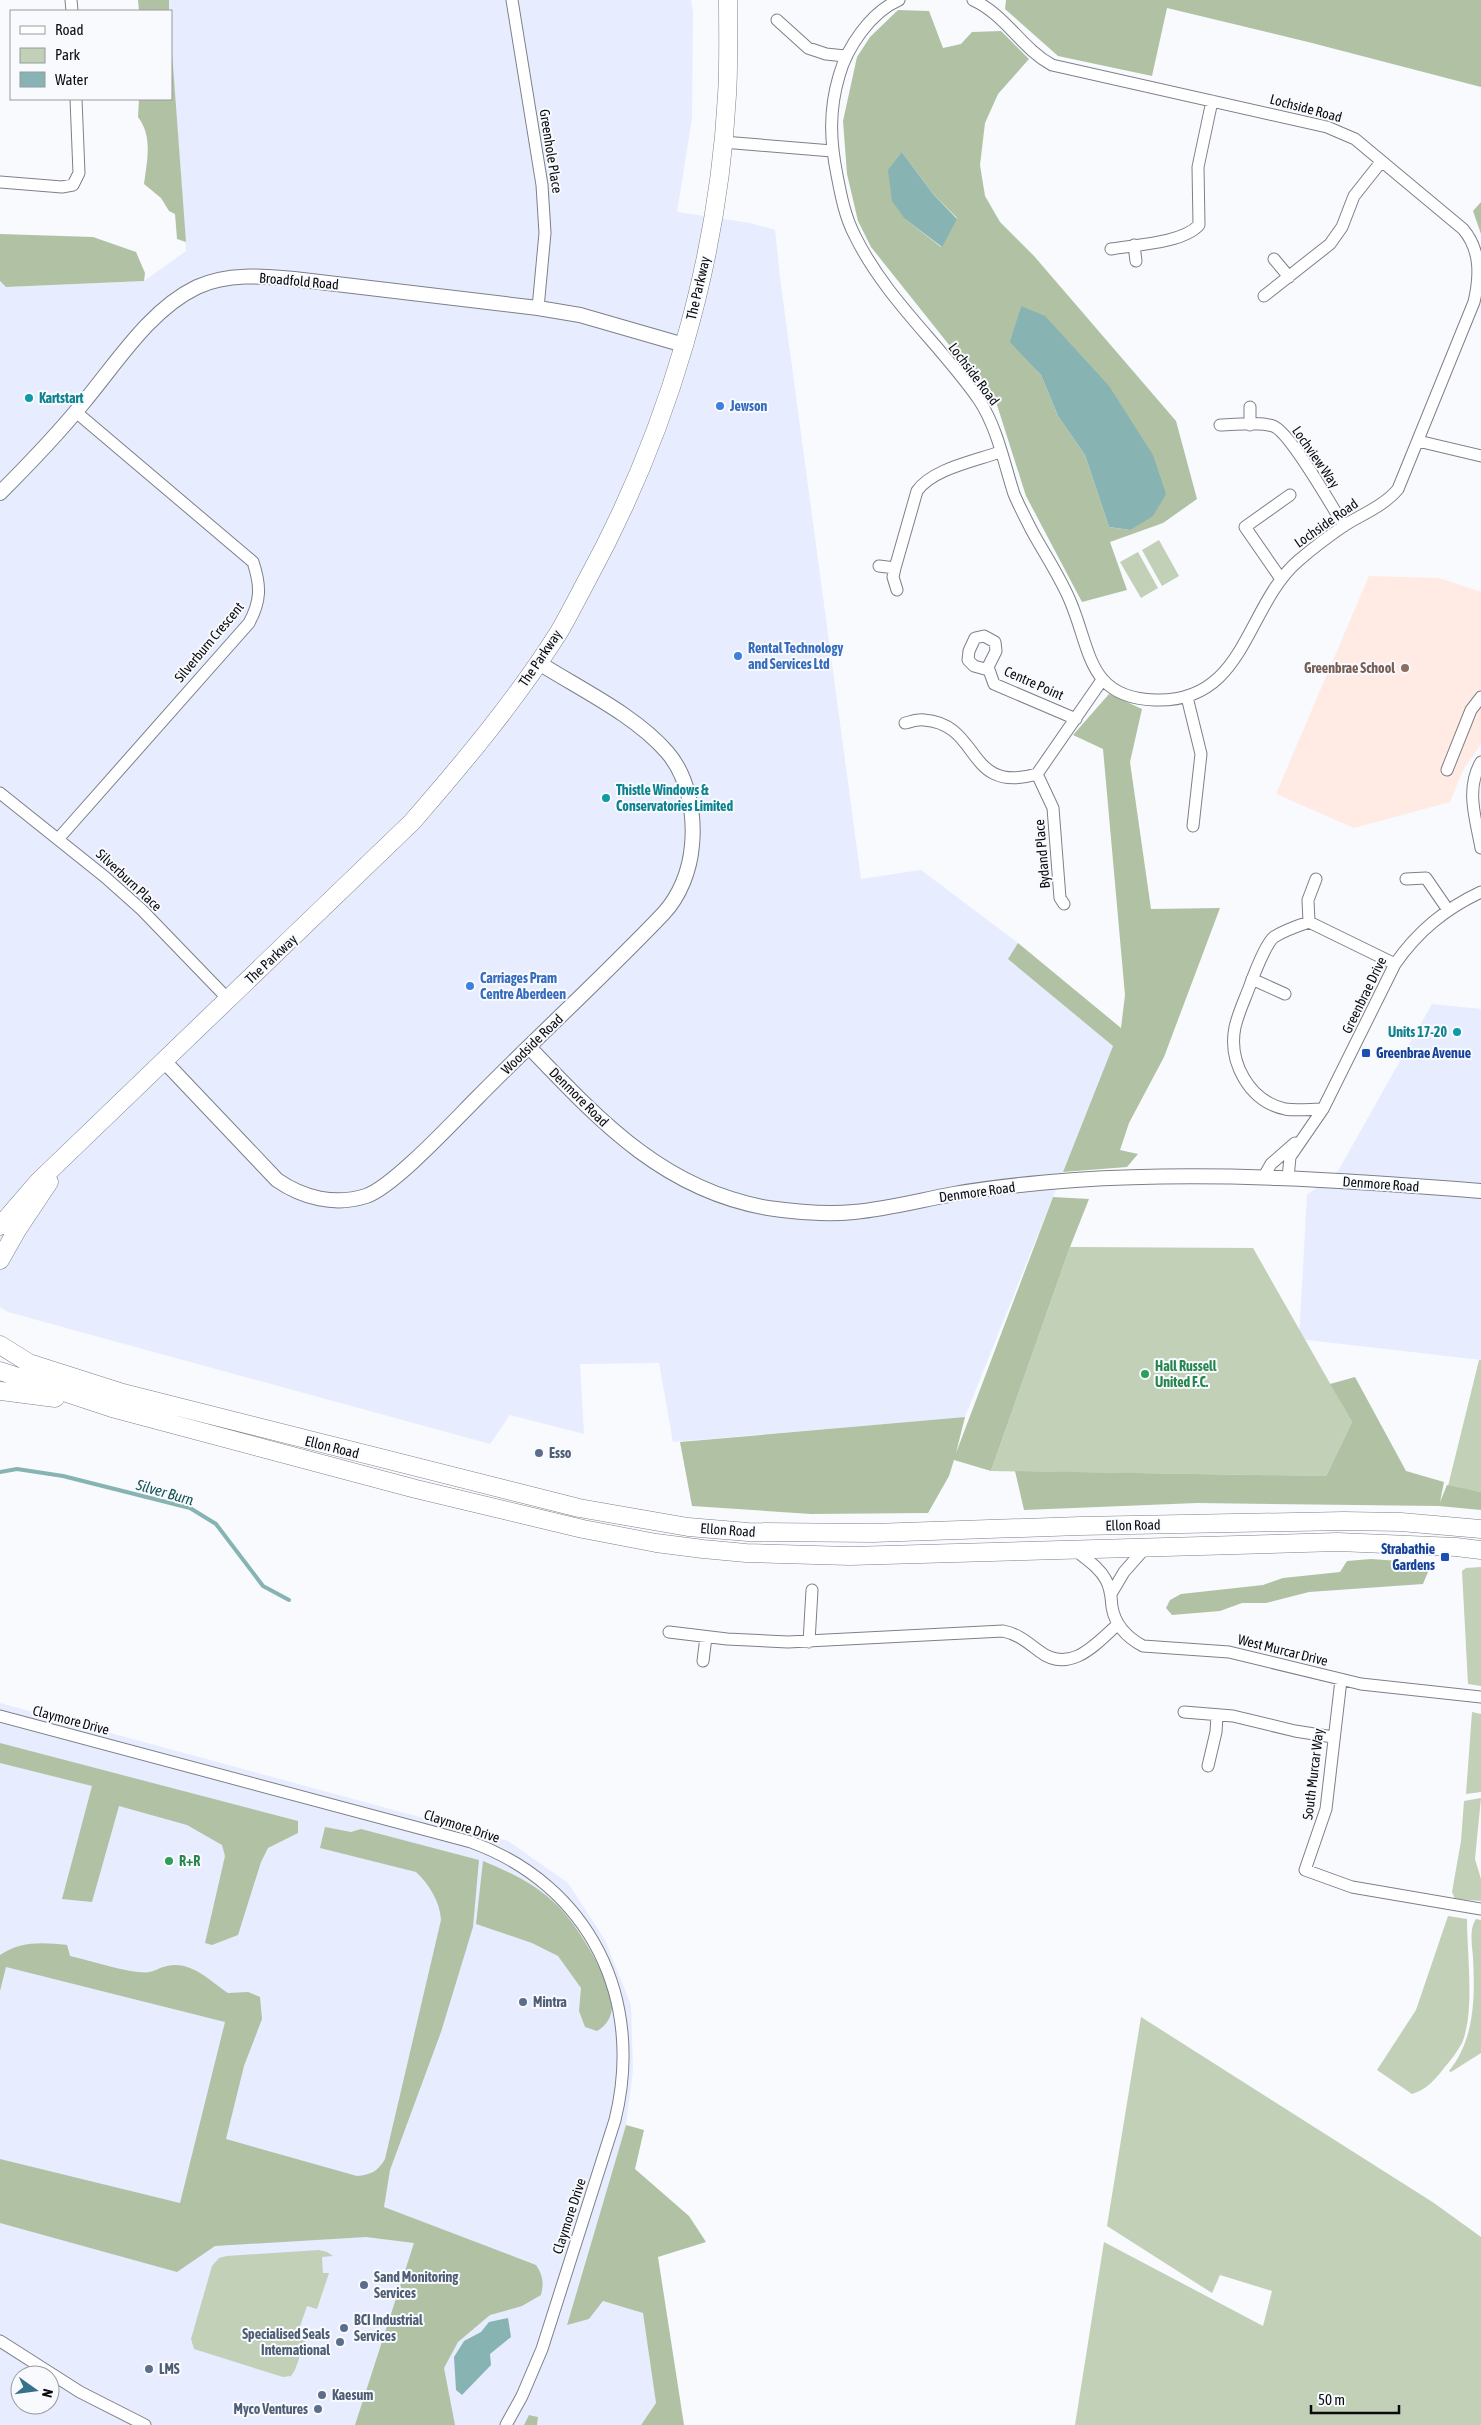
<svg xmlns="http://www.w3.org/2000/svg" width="1481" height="2425" viewBox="0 0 1481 2425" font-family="'Asap Condensed',sans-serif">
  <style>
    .built { fill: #e7ecfe; fill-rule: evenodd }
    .education { fill: #ffebe3 }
    .green { fill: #c1d0b6 }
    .forest { fill: #b0c2a3; fill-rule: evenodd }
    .water { fill: #87b3b3 }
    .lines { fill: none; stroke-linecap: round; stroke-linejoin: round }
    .stream { stroke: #87b3b3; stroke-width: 4 }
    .minor-casing { stroke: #7d8089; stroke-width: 13 }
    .tertiary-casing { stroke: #7d8089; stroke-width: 16 }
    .primary-casing { stroke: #7d8089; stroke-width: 19 }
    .minor { stroke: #fff; stroke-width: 11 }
    .tertiary { stroke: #fff; stroke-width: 14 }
    .primary { stroke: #fff; stroke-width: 18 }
    .culture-dot { fill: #0f9aa8; stroke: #f8fafe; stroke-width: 2 }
    .shop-dot { fill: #3f7fe0; stroke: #f8fafe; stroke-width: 2 }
    .education-dot { fill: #8d6e63; stroke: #f8fafe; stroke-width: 2 }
    .transit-dot { fill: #1a4fb4; stroke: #f8fafe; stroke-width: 2 }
    .leisure-dot { fill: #2e9e5b; stroke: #f8fafe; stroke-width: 2 }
    .service-dot { fill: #5c6f8a; stroke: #f8fafe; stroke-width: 2 }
    .labels { text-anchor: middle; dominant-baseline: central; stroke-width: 4; stroke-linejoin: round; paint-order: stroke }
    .street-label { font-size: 14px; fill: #0a0b0e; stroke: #f8fafe }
    .culture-label { font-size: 14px; font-weight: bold; fill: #0d838f; stroke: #f8fafe; text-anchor: start }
    .shop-label { font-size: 14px; font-weight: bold; fill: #366cbe; stroke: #f8fafe; text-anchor: start }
    .education-label { font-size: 14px; font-weight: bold; fill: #785e54; stroke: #f8fafe; text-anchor: end }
    .transit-label { font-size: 14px; font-weight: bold; fill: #164399; stroke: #f8fafe; text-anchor: start }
    .leisure-label { font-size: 14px; font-weight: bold; fill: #27864d; stroke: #f8fafe; text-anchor: start }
    .service-label { font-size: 14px; font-weight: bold; fill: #4e5e75; stroke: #f8fafe; text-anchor: start }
    .water-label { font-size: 15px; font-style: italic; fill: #135253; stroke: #f8fafe }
  </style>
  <rect width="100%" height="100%" fill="#f8fafe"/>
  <path class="built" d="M 169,0 L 691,0 L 693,12 L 692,118 L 677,212 L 750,223 L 775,230 L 780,278 L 861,879 L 921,870 L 1014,940 L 1120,1029 L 965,1417 L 673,1442 L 659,1363 L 580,1364 L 584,1434 L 510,1415 L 490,1444 L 8,1312 L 0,1307 L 0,281 L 6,287 L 144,281 L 186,251 L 171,38 L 171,11 L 169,11 Z
    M 1432,1004 L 1481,1009 L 1481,1360 L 1299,1339 L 1307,1195 L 1338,1171 Z
    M 0,1703 L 508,1841 L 568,1883 L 605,1940 L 631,2005 L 633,2071 L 626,2125 L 567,2324 L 589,2319 L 603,2301 L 644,2313 L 656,2403 L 641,2425 L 537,2425 L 538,2417 L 530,2415 L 524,2425 L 0,2425 ZM 20,2375 L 50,2375 L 50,2405 L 20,2405 Z"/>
  <path class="education" d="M 1369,576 L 1439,578 L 1481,592 L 1481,744 L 1463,770 L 1450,802 L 1354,828 L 1276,794 Z"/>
  <path class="green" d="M 1159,540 L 1179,576 L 1162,586 L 1142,550 Z
    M 1138,552 L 1158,588 L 1141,598 L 1120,562 Z
    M 1070,1247 L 1253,1248 L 1352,1422 L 1326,1476 L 991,1471 Z
    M 1479,1360 L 1481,1360 L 1481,1492 L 1448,1486 Z
    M 1481,1567 L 1481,1686 L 1468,1684 L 1462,1571 L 1466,1568 Z
    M 1472,1712 L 1481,1714 L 1481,1792 L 1466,1794 Z
    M 1481,1798 L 1475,1859 L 1481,1879 L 1481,1901 L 1455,1899 L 1452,1892 L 1461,1841 L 1464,1801 Z
    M 1448,1916 L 1467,1919 C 1467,1954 1475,2012 1462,2043 C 1457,2052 1451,2060 1444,2068 C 1434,2081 1427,2089 1412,2094 L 1377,2070 L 1416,2010 Z
    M 1476,1919 L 1481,1920 L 1481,2053 L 1451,2072 L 1449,2071 C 1475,2039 1475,1997 1473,1957 C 1472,1945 1469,1929 1476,1919 Z
    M 1141,2017 L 1434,2203 L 1481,2237 L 1481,2425 L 1075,2425 L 1104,2242 L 1263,2326 L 1272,2291 L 1220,2275 L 1212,2293 L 1107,2226 Z
    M 319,2250 L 327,2252 L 333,2256 L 322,2257 L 323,2273 L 329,2273 L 317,2309 L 307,2306 L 298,2332 L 307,2336 L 295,2370 L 291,2376 L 283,2377 L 194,2349 L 191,2339 L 212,2266 L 219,2258 L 227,2256 Z"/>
  <path class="forest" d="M 138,0 L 169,0 L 169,11 L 139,11 Z
    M 1006,0 L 1481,0 L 1481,87 L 1312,43 L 1167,8 L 1152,76 L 1058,56 L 1005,9 Z
    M 898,10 L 929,11 L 943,48 L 961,44 L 972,32 L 1001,31 L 1029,59 L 998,94 L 985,123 L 980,165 L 985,196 L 1000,222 L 1034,256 L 1176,421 L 1197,499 L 1163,523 L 1110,542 L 1127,590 L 1082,602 L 1026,496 L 997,405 L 871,247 L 858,221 L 847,174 L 843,121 L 857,57 L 870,37 ZM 902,152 L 933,194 L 957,218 L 941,247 L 905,219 ZM 1021,306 L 1130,530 L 1109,527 L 1085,455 L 1058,416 L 1041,375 L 1011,342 Z
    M 171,38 L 186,242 L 177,239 L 175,214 L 169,211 L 161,198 L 144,184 C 147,160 153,137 138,117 L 139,99 L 171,99 Z
    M 1481,202 L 1481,234 L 1473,211 Z
    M 0,234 L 93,237 L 136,252 L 145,273 L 144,281 L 6,287 L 0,281 Z
    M 1109,694 L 1142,709 L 1130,762 L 1151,909 L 1220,908 L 1164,1057 L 1129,1123 L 1120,1150 L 1138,1154 L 1127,1167 L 1063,1172 L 1113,1046 L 1008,959 L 1018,943 L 1121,1028 L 1125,995 L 1103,749 L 1073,735 Z
    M 1053,1197 L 1089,1199 L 1070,1247 L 991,1471 L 954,1460 L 949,1476 L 928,1513 L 811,1514 L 692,1506 L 680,1442 L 965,1417 L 956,1453 Z
    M 1355,1377 L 1406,1471 L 1444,1482 L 1440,1502 L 1447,1485 L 1481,1492 L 1481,1510 L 1439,1506 L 1197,1503 L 1024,1510 L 1015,1471 L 1326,1476 L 1352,1422 L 1330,1384 Z
    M 1371,1559 L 1427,1563 L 1428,1572 L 1423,1584 L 1309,1592 L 1266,1603 L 1242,1603 L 1220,1611 L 1172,1615 L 1166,1608 L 1170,1600 L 1181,1594 L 1263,1585 L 1283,1578 L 1340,1572 L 1347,1561 Z
    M 0,1743 L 298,1821 L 298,1833 L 268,1848 L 261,1862 L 238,1935 L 212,1945 L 205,1943 L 225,1856 L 222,1845 L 187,1825 L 119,1806 L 92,1902 L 62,1899 L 92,1786 L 0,1763 Z
    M 325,1827 L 351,1832 L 361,1829 L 479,1860 L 473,1927 L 441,2032 L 390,2170 L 384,2207 L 536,2265 C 543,2275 544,2283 541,2295 L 522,2306 L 490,2315 L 458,2342 L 444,2368 L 455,2425 L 355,2425 L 414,2243 L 366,2237 L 215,2246 L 177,2272 L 0,2223 L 0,2159 L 180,2203 L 225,2022 L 6,1967 L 0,1991 L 0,1955 C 20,1941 43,1942 67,1945 L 70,1956 C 92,1961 115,1969 138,1972 C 154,1974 154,1969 167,1966 C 191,1960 210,1981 228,1993 L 248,1992 L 260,1997 L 262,2019 L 244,2066 L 226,2139 L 357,2176 C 371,2175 378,2171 385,2159 L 441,1920 C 440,1902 429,1884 416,1872 L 320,1848 Z
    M 483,1861 C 510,1872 536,1884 558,1906 C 576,1923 612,1981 612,2006 C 612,2017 606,2026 597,2031 L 585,2027 L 579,2011 L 581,1988 L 558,1956 L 532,1943 L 476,1924 Z
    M 626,2125 L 644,2130 L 635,2169 L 689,2216 L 706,2242 L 658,2257 L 684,2425 L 641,2425 L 656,2403 L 643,2313 L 603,2301 L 589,2319 L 567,2325 Z
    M 529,2415 L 538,2417 L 537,2425 L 524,2425 Z"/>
  <path class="water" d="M 902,152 L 933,194 L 957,219 L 942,247 L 905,219 L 892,201 L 888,170 Z
    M 1021,306 L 1045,316 L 1109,386 L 1153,455 L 1166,494 L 1153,516 L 1130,530 L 1109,527 L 1085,455 L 1058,416 L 1041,375 L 1010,342 Z
    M 508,2318 L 511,2337 L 490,2354 L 491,2365 L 462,2395 L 456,2390 L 454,2357 L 464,2341 L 481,2332 L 489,2322 Z"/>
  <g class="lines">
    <path class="stream" d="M 0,1472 L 17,1469 L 63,1476 L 190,1508 L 216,1524 L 263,1586 L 289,1600"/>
    <defs>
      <path id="minor" d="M 71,0 L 72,11
        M 512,0 L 542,185 L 545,233 L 538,308
        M 899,0 C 871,12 847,47 839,76 C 829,110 830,141 837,175 C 841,196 845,217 855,236 C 886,299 940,344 979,400 C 997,427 1004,463 1014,494 C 1019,506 1026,519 1032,531 C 1045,555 1061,578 1071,603 C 1091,651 1088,698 1155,700 C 1246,703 1245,607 1298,561 C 1313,548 1329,536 1345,525 C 1363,514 1385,505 1398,489 L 1474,302 C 1480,276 1481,250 1463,229 L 1355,139 L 1327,127 L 1052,65 C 1021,48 1006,15 973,0
        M 777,20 L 808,48 L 826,54 L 845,56
        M 723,142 L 832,151
        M 0,182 L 62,187 L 73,185 L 79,173 L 76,99
        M 1134,245 L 1136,261
        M 1111,249 C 1134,245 1183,243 1199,225 L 1198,167 L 1212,101
        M 1274,259 L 1289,277
        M 1264,296 L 1330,244 L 1342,227 L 1354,196 L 1381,162
        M 1250,407 L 1250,425
        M 1220,425 C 1236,425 1258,421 1273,426 C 1290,432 1333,508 1344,526
        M 1418,441 L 1481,456
        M 879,566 L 895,568
        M 1281,579 L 1245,527 L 1290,495
        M 897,590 L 893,577 L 895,568 L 917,491 C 932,469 975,461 1000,452
        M 988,667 L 985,669 L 974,666 L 968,660 L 969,651 L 975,638 L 984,636 L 995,642 L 996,651 L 988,667 L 994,684 L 1076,719
        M 1187,697 L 1201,754 L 1193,826
        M 905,723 C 910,722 918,719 924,720 C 982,724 965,795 1037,774 L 1102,680
        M 1481,762 C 1465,789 1476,820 1481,848
        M 1447,770 L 1471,710 L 1481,697
        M 1037,774 L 1053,808 L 1060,898 L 1064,904
        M 0,793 L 105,877 L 142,910 L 228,999
        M 59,838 L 249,623 C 261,601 261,586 253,562 L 76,412
        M 1406,879 L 1426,878 L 1448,910
        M 1309,922 L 1308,900 L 1316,879
        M 1252,979 L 1285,994
        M 1323,1109 C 1311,1109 1297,1111 1285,1109 C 1249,1101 1228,1062 1235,1027 C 1238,1014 1244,1001 1249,988 C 1253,977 1266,943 1274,937 C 1285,930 1297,926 1309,922 L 1395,964
        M 1263,1178 L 1271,1164 L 1295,1143
        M 1288,1178 L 1290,1157 L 1323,1109 L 1395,964 C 1418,931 1445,909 1481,892
        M 1075,1550 C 1086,1559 1099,1567 1106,1580 C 1111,1589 1111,1597 1112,1607 C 1115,1625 1128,1638 1143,1646 L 1229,1652 L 1361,1684 L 1481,1697
        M 1111,1594 L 1124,1572 L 1146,1547
        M 669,1632 L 727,1639 L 788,1642 L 1003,1631 C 1018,1634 1027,1642 1039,1651 C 1070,1675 1096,1644 1118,1624
        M 809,1642 L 812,1590
        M 703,1661 L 706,1637
        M 1341,1680 L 1326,1809 L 1305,1870 L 1352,1887 L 1481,1909
        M 1184,1712 L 1233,1716 L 1295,1731 L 1333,1737
        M 0,1716 L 471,1842 C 590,1885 645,1999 615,2120 L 542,2349 L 522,2396 L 506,2425
        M 1208,1766 L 1216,1732 L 1217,1715
        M 0,2341 L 80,2392 L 145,2425"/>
      <path id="tertiary" d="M 0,493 C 29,464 57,435 83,403 C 116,364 149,310 197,287 C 227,273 262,276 294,279 L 538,308 L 580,315 L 684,345
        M 529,1047 C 599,1120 663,1190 768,1208 C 797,1212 825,1215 854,1212 C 888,1209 921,1200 954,1194 C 994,1187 1035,1183 1075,1180 C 1210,1171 1346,1180 1481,1191
        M 164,1061 L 277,1180 C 303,1198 335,1206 366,1196 C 393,1187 454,1121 477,1098 C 538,1036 603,977 663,914 C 680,896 690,870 692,845 C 695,814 688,776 667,752 C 635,715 580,689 539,663"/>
      <path id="primary" d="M 0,1226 L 39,1181 L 412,822 C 465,761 516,700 559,632 C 569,615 578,597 587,580 C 668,432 718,264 727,95 C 729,64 728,32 728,0
        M 0,1260 L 17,1230 L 49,1182
        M 0,1345 L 29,1363 L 123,1393 L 579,1508 L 688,1527 L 748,1532 L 873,1533 L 1080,1526 L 1344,1521 L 1401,1522 L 1481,1529
        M 0,1371 L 112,1408 L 416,1489 L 583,1529 L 656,1543 L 703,1549 L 746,1553 L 850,1556 L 1338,1542 L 1456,1547 L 1481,1550
        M 0,1391 L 55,1398"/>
    </defs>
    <use href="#minor" class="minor-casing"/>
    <use href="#tertiary" class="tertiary-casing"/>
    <use href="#primary" class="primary-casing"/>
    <use href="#minor" class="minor"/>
    <use href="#tertiary" class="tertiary"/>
    <use href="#primary" class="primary"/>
  </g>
  <g class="culture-dot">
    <circle cx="29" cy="398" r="5"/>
    <circle cx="606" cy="798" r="5"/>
    <circle cx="1457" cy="1032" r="5"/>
  </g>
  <g class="shop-dot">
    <circle cx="720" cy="406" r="5"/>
    <circle cx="738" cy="656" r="5"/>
    <circle cx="470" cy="986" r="5"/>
  </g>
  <circle class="education-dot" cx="1405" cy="668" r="5"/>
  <g class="transit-dot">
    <rect x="1361" y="1048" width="10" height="10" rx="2.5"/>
    <rect x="1440" y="1552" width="10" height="10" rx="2.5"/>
  </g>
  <g class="leisure-dot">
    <circle cx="1145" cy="1374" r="5"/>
    <circle cx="169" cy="1861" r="5"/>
  </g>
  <g class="service-dot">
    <circle cx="539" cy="1453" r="5"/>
    <circle cx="523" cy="2002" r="5"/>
    <circle cx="364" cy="2285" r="5"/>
    <circle cx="344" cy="2328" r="5"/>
    <circle cx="340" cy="2342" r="5"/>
    <circle cx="149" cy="2369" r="5"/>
    <circle cx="322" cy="2395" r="5"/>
    <circle cx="318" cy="2409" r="5"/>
  </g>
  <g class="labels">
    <g class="street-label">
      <text transform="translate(1306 108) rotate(15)">Lochside Road</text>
      <text transform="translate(551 151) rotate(81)">Greenhole Place</text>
      <text transform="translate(299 281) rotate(5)">Broadfold Road</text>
      <text transform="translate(698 288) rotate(-77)">The Parkway</text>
      <text transform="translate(974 374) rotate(53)">Lochside Road</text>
      <text transform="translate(1316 457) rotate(55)">Lochview Way</text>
      <text transform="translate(1326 523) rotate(-35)">Lochside Road</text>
      <text transform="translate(209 642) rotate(-50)">Silverburn Crescent</text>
      <text transform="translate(540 658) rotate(-56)">The Parkway</text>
      <text transform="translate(1034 683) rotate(24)">Centre Point</text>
      <text transform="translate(1042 854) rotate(-95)">Bydand Place</text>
      <text transform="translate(129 880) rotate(43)">Silverburn Place</text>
      <text transform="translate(271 959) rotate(-43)">The Parkway</text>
      <text transform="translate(1364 995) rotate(-64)">Greenbrae Drive</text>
      <text transform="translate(532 1044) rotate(-44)">Woodside Road</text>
      <text transform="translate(579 1097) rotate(45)">Denmore Road</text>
      <text transform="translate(1381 1184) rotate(4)">Denmore Road</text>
      <text transform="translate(977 1192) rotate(-8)">Denmore Road</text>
      <text transform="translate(332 1447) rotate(14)">Ellon Road</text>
      <text transform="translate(1133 1525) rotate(-1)">Ellon Road</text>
      <text transform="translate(728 1530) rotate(4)">Ellon Road</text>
      <text transform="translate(1283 1650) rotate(14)">West Murcar Drive</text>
      <text transform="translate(71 1720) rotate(15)">Claymore Drive</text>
      <text transform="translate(1313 1774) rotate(-83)">South Murcar Way</text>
      <text transform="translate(462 1826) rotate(18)">Claymore Drive</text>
      <text transform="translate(569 2216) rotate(-72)">Claymore Drive</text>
    </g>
    <g class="culture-label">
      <text x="39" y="398">Kartstart</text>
      <text x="616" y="790">Thistle Windows &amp;<tspan x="616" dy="16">Conservatories Limited</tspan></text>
      <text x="1447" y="1032" text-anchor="end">Units 17-20</text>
    </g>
    <g class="shop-label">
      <text x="730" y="406">Jewson</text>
      <text x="748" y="648">Rental Technology<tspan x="748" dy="16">and Services Ltd</tspan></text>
      <text x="480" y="978">Carriages Pram<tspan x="480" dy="16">Centre Aberdeen</tspan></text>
    </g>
    <g class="education-label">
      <text x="1395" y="668">Greenbrae School</text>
    </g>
    <g class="transit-label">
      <text x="1376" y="1053">Greenbrae Avenue</text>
      <text x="1435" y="1549" text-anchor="end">Strabathie<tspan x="1435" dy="16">Gardens</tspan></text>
    </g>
    <g class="leisure-label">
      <text x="1155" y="1366">Hall Russell<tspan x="1155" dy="16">United F.C.</tspan></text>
      <text x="179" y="1861">R+R</text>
    </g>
    <g class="service-label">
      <text x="549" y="1453">Esso</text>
      <text x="533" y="2002">Mintra</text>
      <text x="374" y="2277">Sand Monitoring<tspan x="374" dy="16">Services</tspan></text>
      <text x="354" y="2320">BCI Industrial<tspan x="354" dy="16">Services</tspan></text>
      <text x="330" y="2334" text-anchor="end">Specialised Seals<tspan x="330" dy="16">International</tspan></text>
      <text x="159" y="2369">LMS</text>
      <text x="332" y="2395">Kaesum</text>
      <text x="308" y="2409" text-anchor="end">Myco Ventures</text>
    </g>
    <g class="water-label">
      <text transform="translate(165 1492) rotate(16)">Silver Burn</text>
    </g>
  </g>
  <rect x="10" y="10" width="162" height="90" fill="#f8fafe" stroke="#999a9e"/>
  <rect x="20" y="26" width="25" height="8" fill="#ffffff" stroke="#999a9e"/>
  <text x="55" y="35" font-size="15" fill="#0a0b0e">Road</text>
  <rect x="20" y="48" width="25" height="15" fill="#c1d0b6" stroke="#999a9e"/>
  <text x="55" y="60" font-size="15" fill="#0a0b0e">Park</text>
  <rect x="20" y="72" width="25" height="15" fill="#87b3b3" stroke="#999a9e"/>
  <text x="55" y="85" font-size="15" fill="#0a0b0e">Water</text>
  <g transform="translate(35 2390) rotate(104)"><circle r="24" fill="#f8fafe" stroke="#999a9e"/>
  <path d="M0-4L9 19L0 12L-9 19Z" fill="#367089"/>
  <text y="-8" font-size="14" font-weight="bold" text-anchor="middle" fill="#0a0b0e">N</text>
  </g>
  <path d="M1311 2405v8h88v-8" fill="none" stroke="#0a0b0e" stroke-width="2.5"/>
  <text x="1318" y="2405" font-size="15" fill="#0a0b0e" stroke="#f8fafe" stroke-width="4" paint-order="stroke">50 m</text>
</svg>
